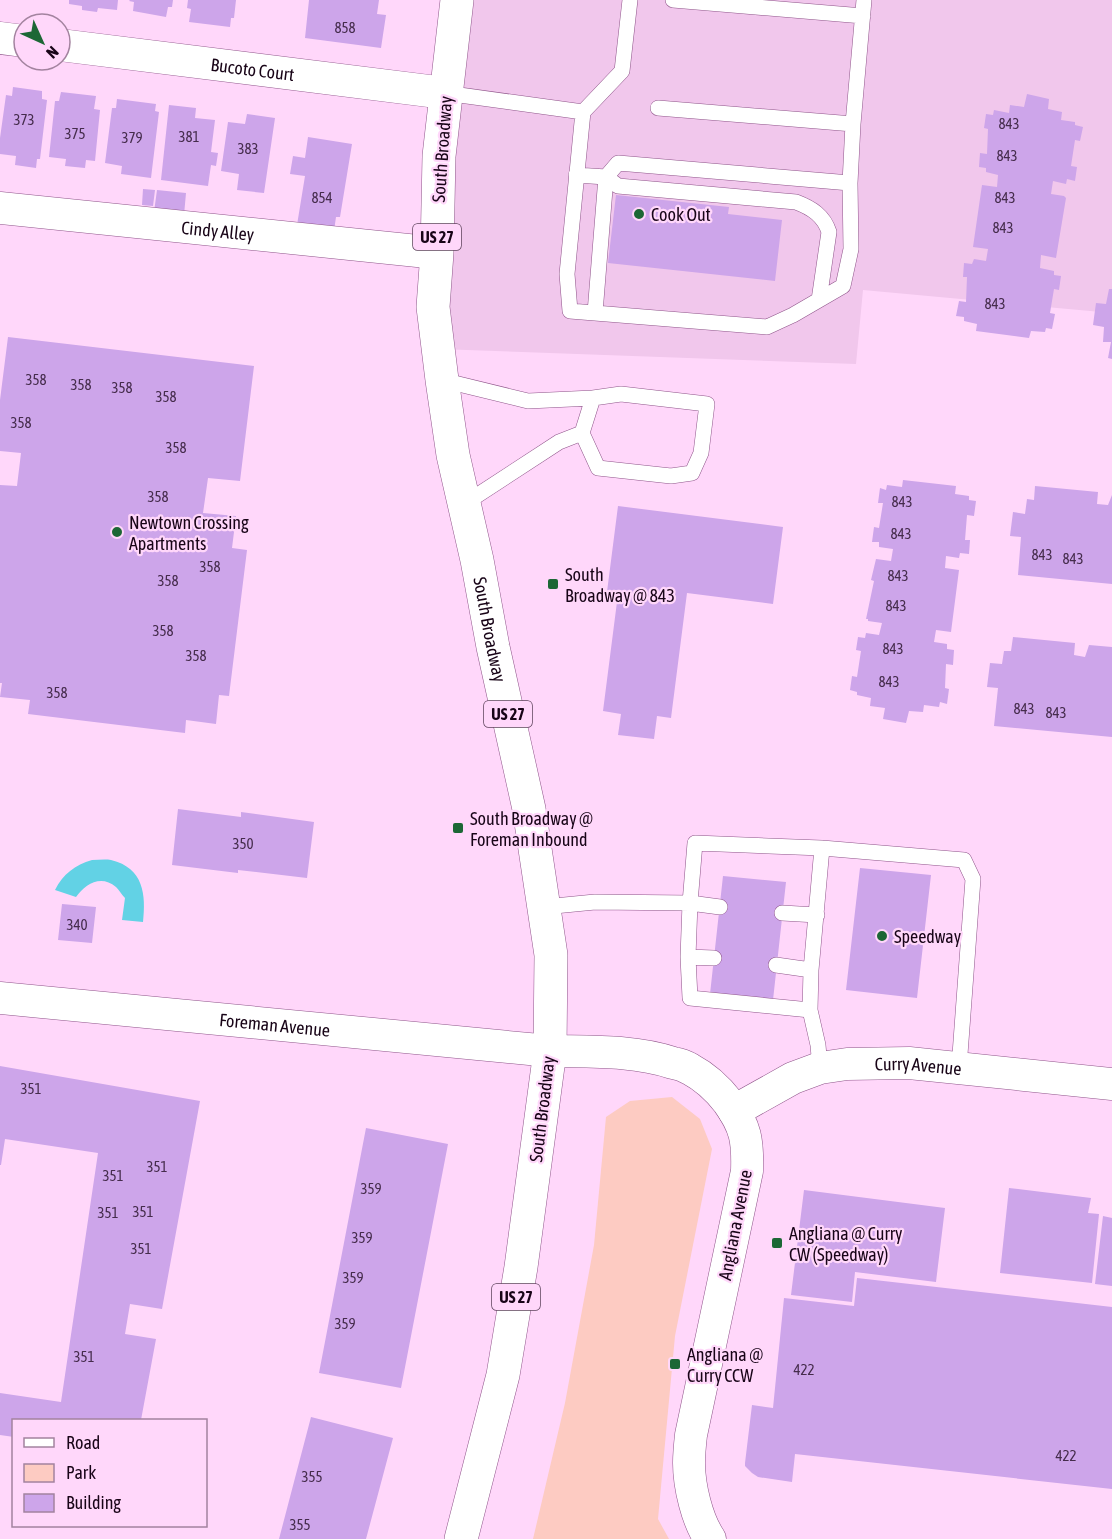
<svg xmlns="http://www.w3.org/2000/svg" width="1112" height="1539" viewBox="0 0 1112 1539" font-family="'Asap Condensed',sans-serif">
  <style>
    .built { fill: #f1c7ec }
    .green { fill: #fdcbc2 }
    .water { fill: #62d2e5 }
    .building { fill: #cda5ea }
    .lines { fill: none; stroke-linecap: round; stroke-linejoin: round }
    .service-casing { stroke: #8f558a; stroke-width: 16 }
    .minor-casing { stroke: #8f558a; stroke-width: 33 }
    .primary-casing { stroke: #8f558a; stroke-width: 34 }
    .service { stroke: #fff; stroke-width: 15 }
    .minor { stroke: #fff; stroke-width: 32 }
    .primary { stroke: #fff; stroke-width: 33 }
    .poi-dot { fill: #1c6735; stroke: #ffd7fa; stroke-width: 2 }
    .labels { text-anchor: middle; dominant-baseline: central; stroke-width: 4.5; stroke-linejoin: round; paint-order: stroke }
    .number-label { font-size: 15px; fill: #452c4c }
    .shield { fill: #ffd7fa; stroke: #5d435b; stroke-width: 1.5 }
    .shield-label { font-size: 16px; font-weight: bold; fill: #180417 }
    .street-label { font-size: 18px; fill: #180417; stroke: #ffd7fa }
    .poi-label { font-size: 18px; fill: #180417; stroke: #ffd7fa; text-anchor: start }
  </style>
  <rect width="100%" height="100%" fill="#ffd7fa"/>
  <path class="built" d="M 461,0 L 1112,0 L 1112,313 L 863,290 L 856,364 L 438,349 Z"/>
  <path class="green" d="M 672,1097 L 700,1119 L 712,1149 L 675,1336 L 658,1519 L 669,1539 L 533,1539 L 565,1403 L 594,1245 L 606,1117 L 630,1101 Z"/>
  <path class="water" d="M 92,860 C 98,860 105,859 111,860 C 144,868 146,895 143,922 L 122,920 L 125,898 C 122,895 119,890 116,887 C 101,874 85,884 76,897 L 55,890 C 63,874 75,865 92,860 Z"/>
  <path class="building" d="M 69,0 L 118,0 L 117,10 L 98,8 L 97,12 L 82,10 L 82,6 L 69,4 Z
    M 130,0 L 173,0 L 172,7 L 168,7 L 166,17 L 133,11 L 134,2 L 129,1 Z
    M 188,0 L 236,0 L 234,18 L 231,18 L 230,27 L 189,22 L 191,9 L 187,8 Z
    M 309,0 L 379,0 L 377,14 L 386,15 L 381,48 L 305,38 Z
    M 13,87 L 42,91 L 42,99 L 47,100 L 40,159 L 37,159 L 36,168 L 15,165 L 16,156 L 0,154 L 0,138 L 6,95 L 12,96 Z
    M 61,92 L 96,96 L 94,109 L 100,110 L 95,161 L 86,160 L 85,168 L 65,166 L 66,159 L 49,157 L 55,101 L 59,101 Z
    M 1027,94 L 1049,99 L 1048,109 L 1062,112 L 1061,120 L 1075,122 L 1075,125 L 1083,127 L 1080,141 L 1075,140 L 1071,166 L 1077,167 L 1075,181 L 1067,179 L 1066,184 L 1053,181 L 1051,194 L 1064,196 L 1066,198 L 1056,258 L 1041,255 L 1040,268 L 1054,271 L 1054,275 L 1061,276 L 1059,290 L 1054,289 L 1050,313 L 1055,314 L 1052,329 L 1046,328 L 1045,332 L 1031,331 L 1029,338 L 976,331 L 977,324 L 964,321 L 964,317 L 956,316 L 959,301 L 966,302 L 967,277 L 963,277 L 964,263 L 972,264 L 974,259 L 986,261 L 988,249 L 973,247 L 982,185 L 997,187 L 998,175 L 986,172 L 986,168 L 979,167 L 980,153 L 987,154 L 988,129 L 984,128 L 986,114 L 993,115 L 994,110 L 1009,113 L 1010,105 L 1024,107 Z
    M 117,99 L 156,104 L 155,111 L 159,112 L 151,178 L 121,174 L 122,166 L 105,163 L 112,108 L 116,108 Z
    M 169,105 L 196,108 L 195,118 L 215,120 L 211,152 L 218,153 L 216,166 L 211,165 L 208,186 L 161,180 Z
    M 247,114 L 275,118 L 264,193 L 237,190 L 239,174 L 221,171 L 228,122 L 245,124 Z
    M 308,137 L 352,144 L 340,217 L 336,217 L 334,231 L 297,225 L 305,176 L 290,174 L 293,156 L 305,158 Z
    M 143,189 L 155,190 L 153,206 L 142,205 Z
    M 157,190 L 186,193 L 184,215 L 154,212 Z
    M 616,195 L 729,207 L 728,214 L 782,220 L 775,281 L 608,263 Z
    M 1109,289 L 1112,289 L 1112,359 L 1108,358 L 1111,342 L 1103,342 L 1104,327 L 1093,325 L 1096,303 L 1106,304 Z
    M 8,337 L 254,366 L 240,481 L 208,478 L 203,513 L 236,516 L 232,548 L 247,550 L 229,696 L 219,695 L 216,724 L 186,720 L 185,733 L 28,714 L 30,700 L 0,697 L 2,683 L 0,683 L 0,485 L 17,486 L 21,453 L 0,451 L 0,400 Z
    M 903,480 L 956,486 L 955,494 L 969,496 L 969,500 L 976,501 L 974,516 L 967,515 L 965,540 L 970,540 L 969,554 L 960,553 L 959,558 L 946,556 L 945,568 L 959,570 L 951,632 L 936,630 L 934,642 L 947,644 L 947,649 L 954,650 L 953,665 L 946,664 L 945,688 L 949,689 L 947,704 L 940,702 L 939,707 L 924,705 L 923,712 L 909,711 L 906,723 L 883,719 L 885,708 L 870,706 L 871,698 L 857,695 L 857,692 L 850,690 L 852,676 L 857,677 L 861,651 L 856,650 L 858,637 L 865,638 L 866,633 L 879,635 L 882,623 L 868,621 L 868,619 L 866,619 L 874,581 L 871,580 L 876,559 L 891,561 L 893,549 L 879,547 L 879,542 L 872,542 L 874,527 L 879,528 L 883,503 L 878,503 L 880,488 L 886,490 L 887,485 L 902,487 Z
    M 1035,486 L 1098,492 L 1097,504 L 1108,505 L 1112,495 L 1112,584 L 1018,575 L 1021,537 L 1010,536 L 1013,512 L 1025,514 L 1027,499 L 1034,500 Z
    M 618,506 L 783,527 L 773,604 L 687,593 L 671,718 L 657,716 L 654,739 L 618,735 L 621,714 L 603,711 L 618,594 L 607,592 Z
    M 1013,637 L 1075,643 L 1074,655 L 1085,657 L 1089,645 L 1112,647 L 1112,737 L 994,726 L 998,688 L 987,687 L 990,663 L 1002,664 L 1004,651 L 1011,651 Z
    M 178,809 L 241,817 L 241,812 L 314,822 L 307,878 L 238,870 L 238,873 L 172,865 Z
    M 860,868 L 931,875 L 917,998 L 846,990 Z
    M 723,876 L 786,882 L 773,1000 L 710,994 Z
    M 62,904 L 96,907 L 92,943 L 58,940 Z
    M 0,1066 L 200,1101 L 162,1309 L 130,1304 L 125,1334 L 156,1339 L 141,1420 L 14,1420 L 14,1437 L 0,1435 L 0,1393 L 61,1402 L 98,1153 L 5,1139 L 1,1165 L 0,1165 Z
    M 366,1128 L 448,1144 L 401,1388 L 319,1373 Z
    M 1009,1188 L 1091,1198 L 1088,1213 L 1099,1214 L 1092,1283 L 1000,1273 Z
    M 804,1190 L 945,1208 L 936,1282 L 855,1272 L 852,1302 L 791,1295 Z
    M 1103,1216 L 1112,1218 L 1112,1286 L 1095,1284 Z
    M 857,1278 L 1112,1307 L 1112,1489 L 795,1454 L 792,1482 L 758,1477 L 752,1473 L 745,1466 L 745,1463 L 752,1405 L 773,1408 L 784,1298 L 854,1306 Z
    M 311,1417 L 393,1438 L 366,1539 L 279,1539 Z"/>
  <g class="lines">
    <defs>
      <path id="service" d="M 630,0 L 622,71 L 583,112 L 567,274 L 570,311 L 767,327 L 793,315 L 843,286 L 851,249 L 850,183 L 853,124 L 864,0
        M 673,0 L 863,16
        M 445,93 L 583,112
        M 658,108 L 853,124
        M 576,175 L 606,177 L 618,186 L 796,202 C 812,208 824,216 829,232 L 819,300
        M 595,313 L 606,177 L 618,163 L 850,183
        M 442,380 L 528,401 L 593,398
        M 621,394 L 707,404 L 701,453 L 692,473 L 671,476 L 598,468 L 582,433 L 593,398 Z
        M 464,504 L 559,442 L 582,433
        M 544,907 L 595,902 L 690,903 L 695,843 L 822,848 L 964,860 L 973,879 L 959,1068
        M 720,907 L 690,903 L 688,957 L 690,998 L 810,1010
        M 782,913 L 817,915
        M 688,957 L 714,958
        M 776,965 L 811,970
        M 820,1068 L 818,1045 L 810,1010 L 811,970 L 822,848"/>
      <g id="minor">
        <path d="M 0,38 L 24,41"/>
        <path id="s1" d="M 60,45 L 445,93"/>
        <path id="s2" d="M 0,208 L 437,253"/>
        <path id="s3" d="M 0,998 L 550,1051 C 591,1052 634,1050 673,1063 C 679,1064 685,1066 690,1069 C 705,1077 718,1089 728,1102 C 746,1127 748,1141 747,1171 L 691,1435 C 690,1444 689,1453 689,1463 C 689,1486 697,1520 710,1539"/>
        <path id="s4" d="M 734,1111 L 793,1078 L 820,1068 L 847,1064 L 909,1063 L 1112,1084"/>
      </g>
      <g id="primary">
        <path id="s5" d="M 457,0 L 439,156 L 437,253 L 433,307 L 442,380 L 453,455 L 477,560 L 493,647 L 529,809 L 551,955 L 550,1051 L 521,1267 L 503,1375 L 461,1539"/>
      </g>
    </defs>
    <use href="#service" class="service-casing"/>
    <use href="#minor" class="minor-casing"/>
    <use href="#primary" class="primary-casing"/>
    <use href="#service" class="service"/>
    <use href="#minor" class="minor"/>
    <use href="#primary" class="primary"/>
  </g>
  <g class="poi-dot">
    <circle cx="639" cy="214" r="6"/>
    <circle cx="117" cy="532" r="6"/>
    <rect x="547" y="578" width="12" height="12" rx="3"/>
    <rect x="452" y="822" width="12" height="12" rx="3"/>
    <circle cx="882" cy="936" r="6"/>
    <rect x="771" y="1237" width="12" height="12" rx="3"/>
    <rect x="669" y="1358" width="12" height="12" rx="3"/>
  </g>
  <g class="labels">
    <g class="number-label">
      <text x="345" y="27">858</text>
      <text x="24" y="119">373</text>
      <text x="1009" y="123">843</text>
      <text x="75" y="133">375</text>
      <text x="189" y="136">381</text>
      <text x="132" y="137">379</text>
      <text x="248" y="148">383</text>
      <text x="1007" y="155">843</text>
      <text x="322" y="197">854</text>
      <text x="1005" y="197">843</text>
      <text x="1003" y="227">843</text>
      <text x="995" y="303">843</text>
      <text x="36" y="379">358</text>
      <text x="81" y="384">358</text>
      <text x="122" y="387">358</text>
      <text x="166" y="396">358</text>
      <text x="21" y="422">358</text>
      <text x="176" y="447">358</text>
      <text x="158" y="496">358</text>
      <text x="902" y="501">843</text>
      <text x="901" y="533">843</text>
      <text x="1042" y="554">843</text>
      <text x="1073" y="558">843</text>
      <text x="210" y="566">358</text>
      <text x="898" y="575">843</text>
      <text x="168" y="580">358</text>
      <text x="896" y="605">843</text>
      <text x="163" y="630">358</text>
      <text x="893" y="648">843</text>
      <text x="196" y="655">358</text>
      <text x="889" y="681">843</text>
      <text x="57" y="692">358</text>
      <text x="1024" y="708">843</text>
      <text x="1056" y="712">843</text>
      <text x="243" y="843">350</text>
      <text x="77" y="924">340</text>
      <text x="31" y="1088">351</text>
      <text x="157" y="1166">351</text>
      <text x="113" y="1175">351</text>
      <text x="371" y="1188">359</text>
      <text x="143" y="1211">351</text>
      <text x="108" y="1212">351</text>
      <text x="362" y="1237">359</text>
      <text x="141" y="1248">351</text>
      <text x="353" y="1277">359</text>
      <text x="345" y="1323">359</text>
      <text x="84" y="1356">351</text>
      <text x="804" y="1369">422</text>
      <text x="1066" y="1455">422</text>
      <text x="312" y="1476">355</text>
      <text x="300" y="1524">355</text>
    </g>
    <g class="shield">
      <rect x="413" y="224" width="48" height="26" rx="4.5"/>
      <rect x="484" y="701" width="48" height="26" rx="4.5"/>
      <rect x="492" y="1284" width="48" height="26" rx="4.5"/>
    </g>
    <g class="shield-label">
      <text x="437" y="237">US 27</text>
      <text x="508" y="714">US 27</text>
      <text x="516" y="1297">US 27</text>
    </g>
    <g class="street-label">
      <text stroke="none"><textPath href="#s1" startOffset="194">Bucoto Court</textPath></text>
      <text transform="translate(442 149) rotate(-86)">South Broadway</text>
      <text stroke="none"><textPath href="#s2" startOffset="219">Cindy Alley</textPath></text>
      <text stroke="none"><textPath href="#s5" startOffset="636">South Broadway</textPath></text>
      <text stroke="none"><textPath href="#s3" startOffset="276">Foreman Avenue</textPath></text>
      <text stroke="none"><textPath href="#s4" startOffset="195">Curry Avenue</textPath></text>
      <text transform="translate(542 1109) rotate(-83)">South Broadway</text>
      <text transform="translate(735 1225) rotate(-79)">Angliana Avenue</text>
    </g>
    <g class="poi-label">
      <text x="651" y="214">Cook Out</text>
      <text x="129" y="522">Newtown Crossing<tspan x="129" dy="21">Apartments</tspan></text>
      <text x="565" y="574">South<tspan x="565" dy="21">Broadway @ 843</tspan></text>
      <text x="470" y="818">South Broadway @<tspan x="470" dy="21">Foreman Inbound</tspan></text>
      <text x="894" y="936">Speedway</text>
      <text x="789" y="1233">Angliana @ Curry<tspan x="789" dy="21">CW (Speedway)</tspan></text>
      <text x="687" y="1354">Angliana @<tspan x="687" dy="21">Curry CCW</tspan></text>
    </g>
  </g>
  <rect x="12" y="1419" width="195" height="108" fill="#ffd7fa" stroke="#a3839f" stroke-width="1.5"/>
  <rect x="24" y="1438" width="30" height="9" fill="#ffffff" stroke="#a3839f" stroke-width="1.5"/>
  <text x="66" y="1449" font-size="18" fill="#180417">Road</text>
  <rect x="24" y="1464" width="30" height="18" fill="#fdcbc2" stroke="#a3839f" stroke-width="1.5"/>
  <text x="66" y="1479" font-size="18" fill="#180417">Park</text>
  <rect x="24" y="1494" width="30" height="18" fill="#cda5ea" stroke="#a3839f" stroke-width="1.5"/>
  <text x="66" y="1509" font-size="18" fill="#180417">Building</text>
  <g transform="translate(42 42) rotate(135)"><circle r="28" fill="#ffd7fa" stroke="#a3839f" stroke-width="1.5"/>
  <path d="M0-4.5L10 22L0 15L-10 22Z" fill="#1c6735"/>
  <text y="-9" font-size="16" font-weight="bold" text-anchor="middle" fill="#180417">N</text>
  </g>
</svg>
